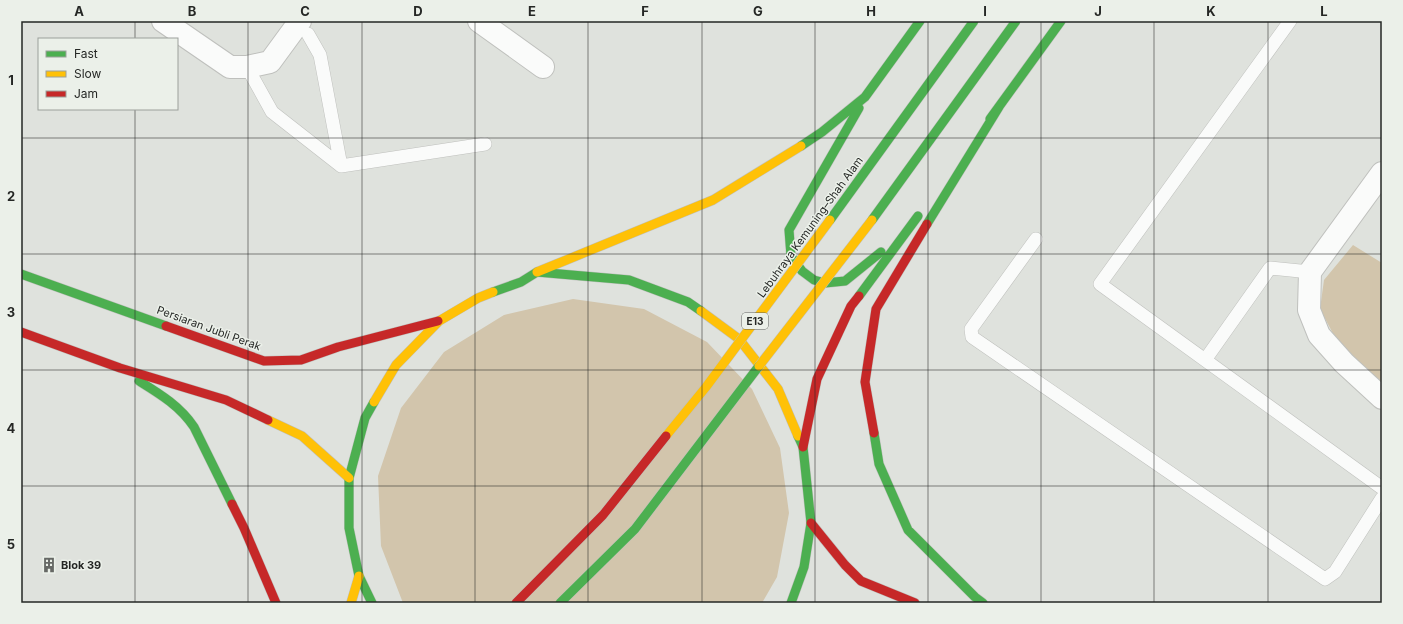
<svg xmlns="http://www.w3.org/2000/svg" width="1403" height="624" viewBox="0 0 1403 624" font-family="Inter,sans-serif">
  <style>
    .green { fill: #d2c5ac }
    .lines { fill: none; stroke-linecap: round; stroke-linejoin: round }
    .lane-casing { stroke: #bfc0bd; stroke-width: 14 }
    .street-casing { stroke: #bfc0bd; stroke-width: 24 }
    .fast-casing { stroke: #bfc0bd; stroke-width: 10 }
    .slow-casing { stroke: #bfc0bd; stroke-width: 10 }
    .jam-casing { stroke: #bfc0bd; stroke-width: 10 }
    .lane { stroke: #fafbfa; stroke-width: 13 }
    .street { stroke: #fafbfa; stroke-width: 22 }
    .fast { stroke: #4caf50; stroke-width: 9 }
    .slow { stroke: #ffc107; stroke-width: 9 }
    .jam { stroke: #c62828; stroke-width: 9 }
    .fast-bridge-casing { stroke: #bfc0bd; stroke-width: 10; stroke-linecap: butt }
    .slow-bridge-casing { stroke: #bfc0bd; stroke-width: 10; stroke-linecap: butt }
    .jam-bridge-casing { stroke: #bfc0bd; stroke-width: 10; stroke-linecap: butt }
    .fast-bridge { stroke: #4caf50; stroke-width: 9 }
    .slow-bridge { stroke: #ffc107; stroke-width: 9 }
    .jam-bridge { stroke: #c62828; stroke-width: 9 }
    .grid { fill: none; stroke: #252725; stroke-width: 1; stroke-opacity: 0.55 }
    .labels { text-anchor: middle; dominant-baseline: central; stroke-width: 3; stroke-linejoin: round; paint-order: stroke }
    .shield { fill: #ebf0e9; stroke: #606360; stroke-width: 1 }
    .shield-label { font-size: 10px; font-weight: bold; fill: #252725 }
    .street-label { font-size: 11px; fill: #252725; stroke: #ebf0e9 }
    .poi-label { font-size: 11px; font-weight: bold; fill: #252725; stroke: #ebf0e9; text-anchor: start }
    .neatline { fill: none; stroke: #252725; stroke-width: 1.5 }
    .grid-label { font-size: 13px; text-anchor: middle; font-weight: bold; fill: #252725 }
  </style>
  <rect width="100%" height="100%" fill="#dfe2dd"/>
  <path class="green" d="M 1353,245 L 1382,263 L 1382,382 L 1346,358 L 1320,309 L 1324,280 Z
    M 573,299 L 644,309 L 707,342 L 752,389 L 780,448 L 789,513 L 777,577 L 762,603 L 403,603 L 381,546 L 378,476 L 401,408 L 444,352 L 504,315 Z"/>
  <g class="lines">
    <defs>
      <path id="lane" d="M 1290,21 L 1100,284 L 1382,488
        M 308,34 L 320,55 L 341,166 L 485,144
        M 247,67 L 272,112 L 341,166
        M 1036,239 L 971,329 L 972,337 L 1325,579 L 1335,572 L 1382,498
        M 1205,360 L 1270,268 L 1310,272"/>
      <path id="street" d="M 163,21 L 230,67 L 247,67 L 270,62 L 300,21
        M 479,21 L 543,67
        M 1382,173 L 1310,272 L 1309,310 L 1319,335 L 1344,363 L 1382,398"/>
      <path id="fast" d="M 859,108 L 789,230 L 791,256 L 802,271 L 814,280 L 825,283 L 845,281 L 881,252
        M 990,119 L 1061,21
        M 801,146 L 822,132 L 865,97 L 920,21
        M 927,224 L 999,107
        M 21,274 L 166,326
        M 493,292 L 521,282 L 537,272 L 629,280 L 688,302 L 701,311
        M 859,296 L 918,216
        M 139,381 C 160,394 180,406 194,427 L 232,504
        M 874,433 L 879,464 L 908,530 L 975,597 L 983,603
        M 372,603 L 359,576 L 349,528 L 349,478 L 365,418 L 374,402
        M 791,603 L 804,567 L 811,523 L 803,447 L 798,436"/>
      <path id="slow" d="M 537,272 L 713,200 L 801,146
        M 701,311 L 739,339 L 778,389 L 798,436
        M 374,402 L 396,365 L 439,321 L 478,298 L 493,292
        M 268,420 L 302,436 L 349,478
        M 351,603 L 359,576"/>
      <path id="jam" d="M 166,326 L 264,361 L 301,360 L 338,347 L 438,321
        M 21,332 L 120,368 L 226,400 L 268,420
        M 874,433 L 865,382 L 876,309 L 927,224
        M 803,447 L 817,379 L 851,306 L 859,296
        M 232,504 L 244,528 L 276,603
        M 811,523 L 845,565 L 861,581 L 915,603"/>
    </defs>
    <use href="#lane" class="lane-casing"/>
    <use href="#street" class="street-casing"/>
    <use href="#fast" class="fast-casing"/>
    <use href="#slow" class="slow-casing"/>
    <use href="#jam" class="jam-casing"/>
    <use href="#lane" class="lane"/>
    <use href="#street" class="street"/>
    <use href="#fast" class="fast"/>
    <use href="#slow" class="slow"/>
    <use href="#jam" class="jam"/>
    <defs>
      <path id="fast-bridge" d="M 830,220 L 974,21
        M 872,220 L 1016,21
        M 560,603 L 635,529 L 759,366"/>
      <path id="slow-bridge" d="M 759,366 L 872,220
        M 666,436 L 706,387 L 830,220"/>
      <path id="jam-bridge" d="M 516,603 L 603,515 L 666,436"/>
    </defs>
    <use href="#fast-bridge" class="fast-bridge-casing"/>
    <use href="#slow-bridge" class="slow-bridge-casing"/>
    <use href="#jam-bridge" class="jam-bridge-casing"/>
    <use href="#fast-bridge" class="fast-bridge"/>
    <use href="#slow-bridge" class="slow-bridge"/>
    <use href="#jam-bridge" class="jam-bridge"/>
  </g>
  <path class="grid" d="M 135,21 L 135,39M 248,21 L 248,603M 362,21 L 362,603M 475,21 L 475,603M 588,21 L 588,603M 702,21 L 702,603M 815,21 L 815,603M 928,21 L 928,603M 1041,21 L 1041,603M 1154,21 L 1154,603M 1268,21 L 1268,603M 135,109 L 135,603M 21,138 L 1382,138M 21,254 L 1382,254M 21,370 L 1382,370M 21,486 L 1382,486"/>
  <defs>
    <symbol id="building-bare" viewBox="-9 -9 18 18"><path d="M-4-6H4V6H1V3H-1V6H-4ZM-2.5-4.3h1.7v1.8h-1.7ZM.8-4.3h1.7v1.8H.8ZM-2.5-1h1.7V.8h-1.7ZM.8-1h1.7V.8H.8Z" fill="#666865" stroke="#ebf0e9" stroke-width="2.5" paint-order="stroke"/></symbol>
  </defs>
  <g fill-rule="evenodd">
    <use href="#building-bare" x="38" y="554" width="22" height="22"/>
  </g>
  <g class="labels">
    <rect class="shield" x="742" y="313" width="26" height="16" rx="3"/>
    <g class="shield-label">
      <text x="755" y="321">E13</text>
    </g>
    <g class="street-label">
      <text transform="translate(810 227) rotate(-54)">Lebuhraya Kemuning–Shah Alam</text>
      <text transform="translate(209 328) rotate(20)">Persiaran Jubli Perak</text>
    </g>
    <g class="poi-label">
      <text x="61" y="565">Blok 39</text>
    </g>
  </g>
  <rect width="1403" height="624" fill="none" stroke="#ebf0e9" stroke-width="44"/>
  <rect x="38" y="38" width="140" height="72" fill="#ebf0e9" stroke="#9ca09b"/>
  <rect x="46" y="51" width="20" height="6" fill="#4caf50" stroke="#9ca09b"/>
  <text x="74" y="58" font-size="12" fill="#252725">Fast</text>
  <rect x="46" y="71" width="20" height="6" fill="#ffc107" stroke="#9ca09b"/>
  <text x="74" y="78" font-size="12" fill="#252725">Slow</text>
  <rect x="46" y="91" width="20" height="6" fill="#c62828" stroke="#9ca09b"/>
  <text x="74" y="98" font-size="12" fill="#252725">Jam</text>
  <rect x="22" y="22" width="1359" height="580" class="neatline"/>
  <g class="grid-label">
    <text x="79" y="16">A</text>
    <text x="192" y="16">B</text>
    <text x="305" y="16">C</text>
    <text x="418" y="16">D</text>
    <text x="532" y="16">E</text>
    <text x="645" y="16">F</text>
    <text x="758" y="16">G</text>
    <text x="871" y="16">H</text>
    <text x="985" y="16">I</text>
    <text x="1098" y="16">J</text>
    <text x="1211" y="16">K</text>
    <text x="1324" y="16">L</text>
    <text x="11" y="85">1</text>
    <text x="11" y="201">2</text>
    <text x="11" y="317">3</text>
    <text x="11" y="433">4</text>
    <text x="11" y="549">5</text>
  </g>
</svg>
